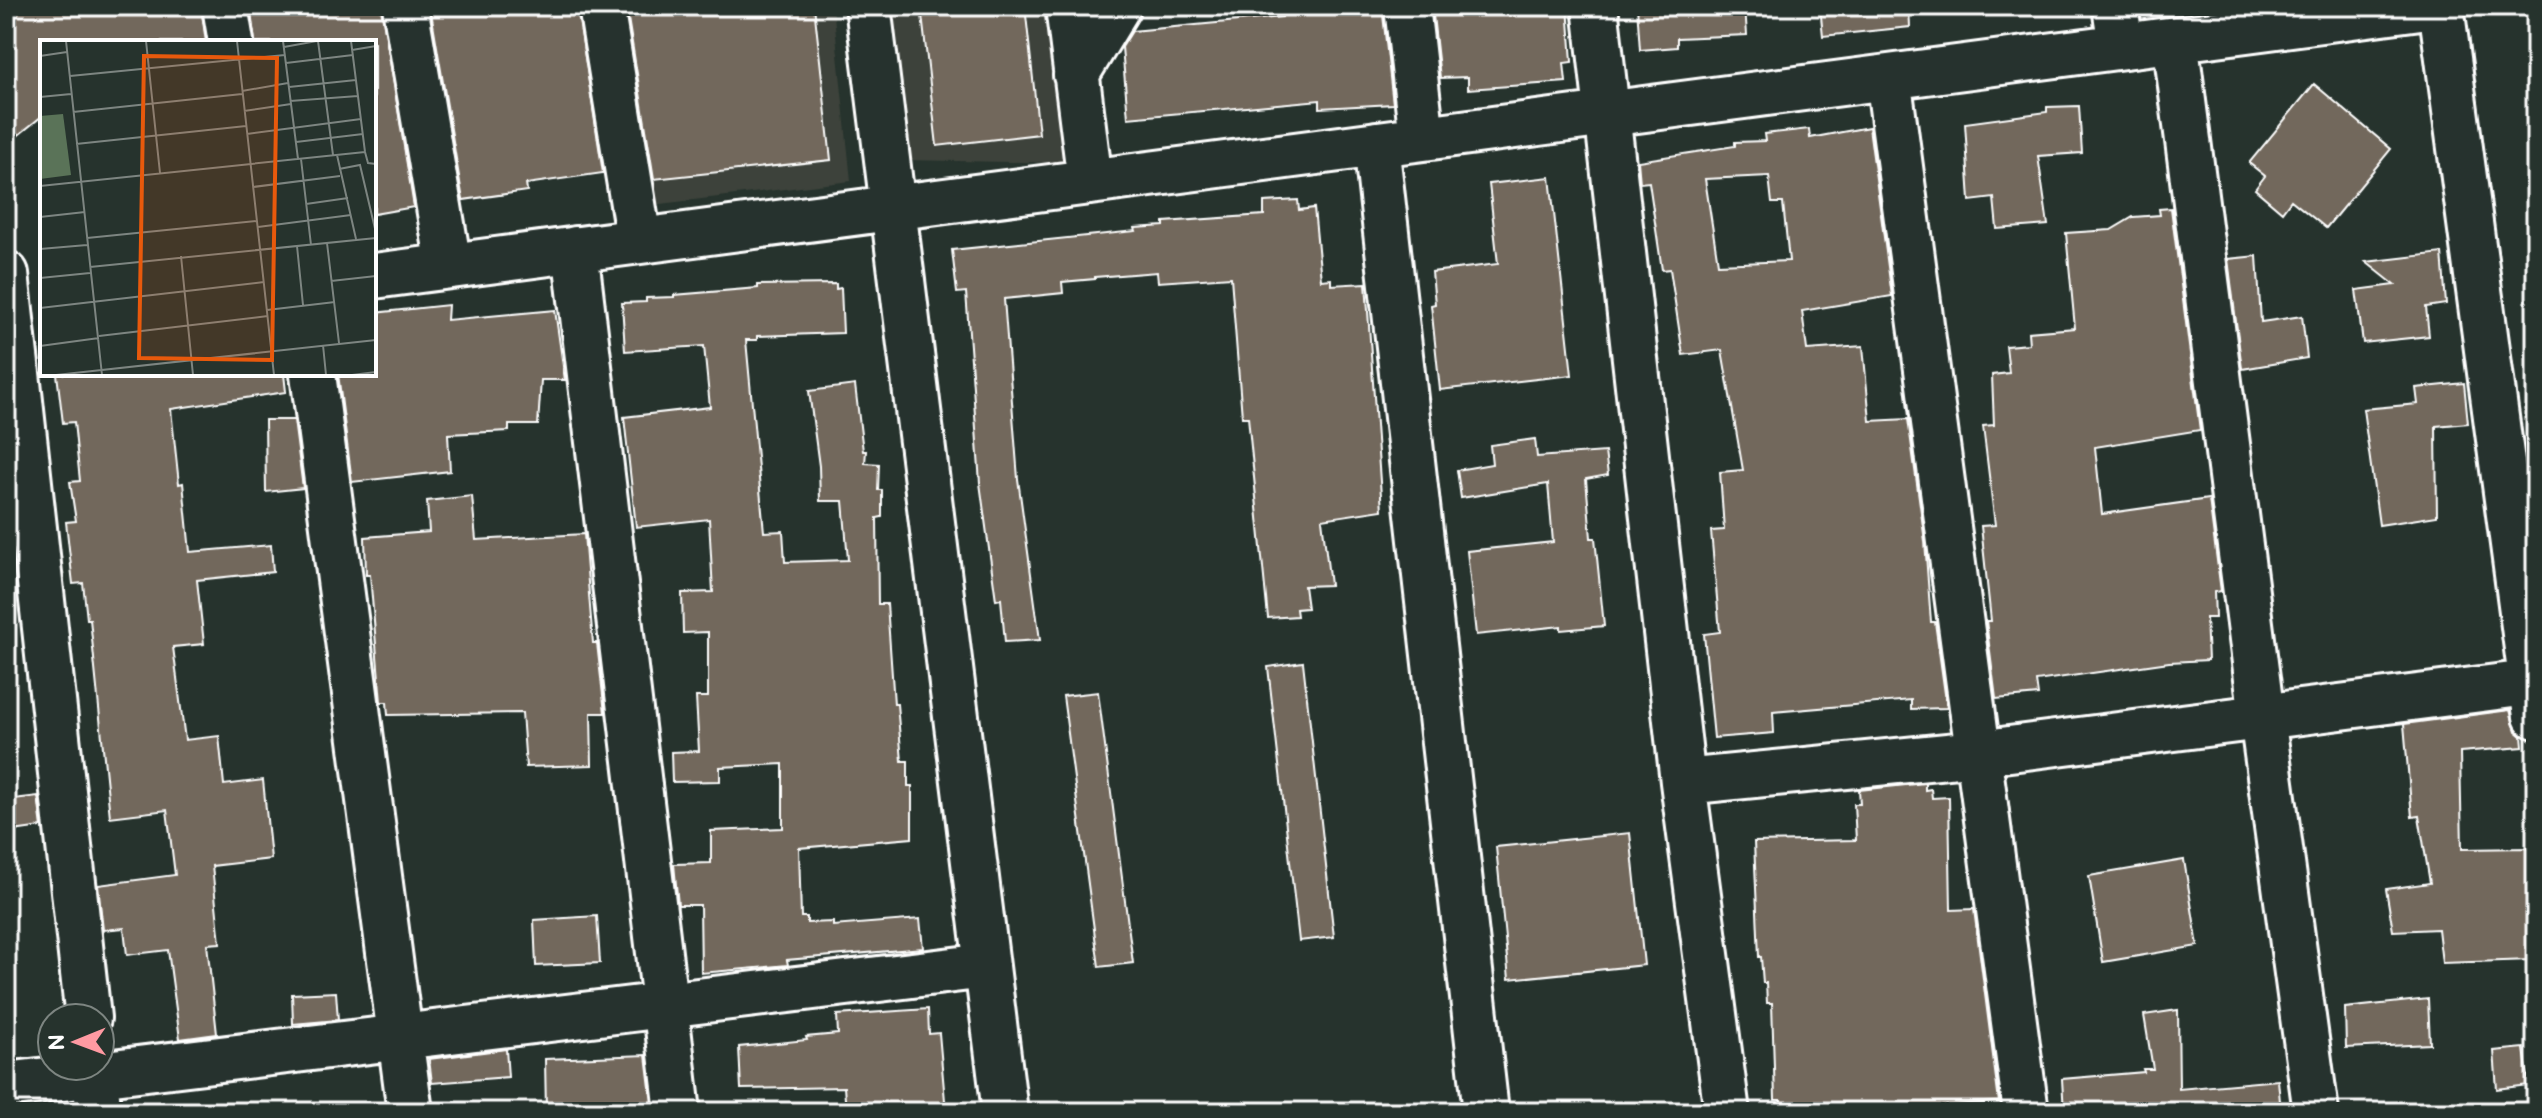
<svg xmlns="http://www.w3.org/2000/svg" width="2542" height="1118" viewBox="0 0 2542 1118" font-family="'Balsamiq Sans',sans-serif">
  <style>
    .built { fill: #3d433b }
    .building { fill: #72685b; stroke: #fff; stroke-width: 2; fill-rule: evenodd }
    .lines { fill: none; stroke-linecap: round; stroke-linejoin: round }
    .minor-casing { stroke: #fff; stroke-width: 50 }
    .minor { stroke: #26332d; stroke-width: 44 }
    .inset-road { fill: none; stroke: #7d8581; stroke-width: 2 }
    .view { fill: #e8590c; fill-opacity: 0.15; stroke: #e8590c; stroke-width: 4 }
    .inset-edge { fill: none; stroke: #fff; stroke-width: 4 }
  </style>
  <rect width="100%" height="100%" fill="#26332d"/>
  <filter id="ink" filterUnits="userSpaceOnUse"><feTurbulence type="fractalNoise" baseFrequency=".0125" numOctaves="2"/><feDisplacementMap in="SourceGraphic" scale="16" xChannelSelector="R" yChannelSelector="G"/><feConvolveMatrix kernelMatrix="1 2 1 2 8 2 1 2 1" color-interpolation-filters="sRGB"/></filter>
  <g filter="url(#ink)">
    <path class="built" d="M 610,6 L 833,6 L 851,181 L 643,206 Z
      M 887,6 L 1051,6 L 1073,163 L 902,160 Z"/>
    <path class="building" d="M 6,6 L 201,6 L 206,42 L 42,42 L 42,116 L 16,137 L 6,61 Z
      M 250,6 L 381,6 L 414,207 L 374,214 L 374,42 L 255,42 Z
      M 430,6 L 577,6 L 603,173 L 526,184 L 527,191 L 463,200 Z
      M 626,6 L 814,6 L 831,160 L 654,179 Z
      M 921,6 L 1025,6 L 1039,134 L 937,146 Z
      M 1281,6 L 1382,6 L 1393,104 L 1320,108 L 1320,100 L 1128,118 L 1122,47 L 1132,31 L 1282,17 Z
      M 1432,6 L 1568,6 L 1572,62 L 1564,63 L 1566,82 L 1468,89 L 1468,77 L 1440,78 Z
      M 1637,6 L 1745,6 L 1747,35 L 1677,38 L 1677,47 L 1640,50 Z
      M 1820,6 L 1909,6 L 1910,27 L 1823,36 Z
      M 2314,84 L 2391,149 L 2326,228 L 2291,200 L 2282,212 L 2255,189 L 2265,176 L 2249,163 Z
      M 2079,106 L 2082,153 L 2038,156 L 2048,225 L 1997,229 L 1994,198 L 1970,201 L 1965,123 L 2047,112 L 2047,107 Z
      M 1869,127 L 1892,296 L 1802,311 L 1807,350 L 1863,346 L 1870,421 L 1908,419 L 1925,541 L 1931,622 L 1935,622 L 1947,708 L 1911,709 L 1911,700 L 1773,712 L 1774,733 L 1714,738 L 1704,634 L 1720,632 L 1711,531 L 1724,530 L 1720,472 L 1743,470 L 1722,350 L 1683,355 L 1670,269 L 1662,270 L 1649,182 L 1640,183 L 1638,161 L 1735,146 L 1735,142 L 1765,141 L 1764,134 L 1809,129 L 1810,138 ZM 1769,176 L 1772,203 L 1783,203 L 1789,261 L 1718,264 L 1705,179 Z
      M 1550,177 L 1572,375 L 1440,390 L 1431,305 L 1435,304 L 1432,272 L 1498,264 L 1489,184 Z
      M 1298,200 L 1299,210 L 1314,208 L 1321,280 L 1331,279 L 1331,285 L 1366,283 L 1382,510 L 1322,519 L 1330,585 L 1304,586 L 1307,608 L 1296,609 L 1297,616 L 1268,618 L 1248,417 L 1242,417 L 1231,277 L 1158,282 L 1157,272 L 1095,277 L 1095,279 L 1062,282 L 1063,293 L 1004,299 L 1018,479 L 1040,640 L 1005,642 L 1001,599 L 996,600 L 980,483 L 966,292 L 957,293 L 952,250 L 1136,231 L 1135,228 L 1164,226 L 1164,222 L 1264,215 L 1264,202 Z
      M 2171,208 L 2200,430 L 2095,447 L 2102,514 L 2209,499 L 2221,591 L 2214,592 L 2215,618 L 2206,618 L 2208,660 L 2169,662 L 2036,681 L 2038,695 L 1996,699 L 1986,621 L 1991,621 L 1981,526 L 1995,525 L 1983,426 L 1994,425 L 1992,375 L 2009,373 L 2006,346 L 2029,344 L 2028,332 L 2075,328 L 2066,233 L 2111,230 L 2133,217 L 2160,215 L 2159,209 Z
      M 2442,253 L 2446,304 L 2426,307 L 2429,336 L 2363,343 L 2356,290 L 2395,285 L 2366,262 Z
      M 2257,256 L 2261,322 L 2302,316 L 2307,358 L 2242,369 L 2228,259 Z
      M 836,284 L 836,289 L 841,288 L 843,333 L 757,336 L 757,340 L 746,340 L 764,532 L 783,531 L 785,562 L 848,560 L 843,501 L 820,501 L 819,466 L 809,391 L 855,385 L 863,451 L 866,451 L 865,463 L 879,464 L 878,490 L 882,490 L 882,517 L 877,518 L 878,604 L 887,604 L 894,704 L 897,704 L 902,761 L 908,761 L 908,786 L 912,786 L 912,838 L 799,848 L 801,917 L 807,917 L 807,923 L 833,922 L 833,926 L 920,919 L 923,948 L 787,960 L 788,965 L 701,973 L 700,905 L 678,905 L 674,864 L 711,863 L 711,831 L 783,828 L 783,764 L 720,767 L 720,781 L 672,782 L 671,752 L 699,751 L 696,697 L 708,697 L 708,632 L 683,633 L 682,593 L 713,592 L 709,519 L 636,527 L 624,417 L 710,407 L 704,346 L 625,351 L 622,303 L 646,302 L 646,298 L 674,297 L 674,295 L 758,288 L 758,285 Z
      M 448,305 L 447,320 L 555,310 L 565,380 L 541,380 L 538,425 L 509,425 L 509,431 L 448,434 L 450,471 L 352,482 L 338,374 L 374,374 L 374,313 Z
      M 57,374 L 284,374 L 286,392 L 171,409 L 179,484 L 183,483 L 190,552 L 271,545 L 273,572 L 197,580 L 204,644 L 173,647 L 185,740 L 219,736 L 224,785 L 263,780 L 271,859 L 212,866 L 220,943 L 207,944 L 217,1034 L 180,1039 L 168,950 L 127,955 L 124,928 L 103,930 L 98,885 L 175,875 L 167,810 L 110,817 L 90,619 L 87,619 L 83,583 L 73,584 L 66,522 L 76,521 L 70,482 L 80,481 L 74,422 L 63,423 Z
      M 2464,383 L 2468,423 L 2436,426 L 2437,516 L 2379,525 L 2363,409 L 2418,404 L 2416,388 Z
      M 265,420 L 294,420 L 303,488 L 266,492 Z
      M 1535,439 L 1537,457 L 1605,452 L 1608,475 L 1586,479 L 1591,538 L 1595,538 L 1604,626 L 1561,630 L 1561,626 L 1476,635 L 1467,551 L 1553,542 L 1548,484 L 1461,498 L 1457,470 L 1492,464 L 1490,445 Z
      M 472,496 L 476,540 L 584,534 L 593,643 L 597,643 L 605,713 L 591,713 L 592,765 L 526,767 L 522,713 L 388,715 L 387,702 L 381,702 L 370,575 L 366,575 L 365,537 L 429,532 L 427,501 Z
      M 1303,662 L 1334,937 L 1299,941 L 1268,667 Z
      M 1098,692 L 1133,963 L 1099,967 L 1063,696 Z
      M 2510,710 L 2516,731 L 2522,736 L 2523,747 L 2460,752 L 2462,849 L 2531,848 L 2532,960 L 2442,963 L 2438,929 L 2393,931 L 2386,889 L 2430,883 L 2419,816 L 2412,817 L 2404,724 Z
      M 1925,783 L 1925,790 L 1931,789 L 1932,798 L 1949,797 L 1951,910 L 1974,909 L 1999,1102 L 1936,1106 L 1936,1112 L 1781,1112 L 1781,1100 L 1775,1100 L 1772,1003 L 1767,1003 L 1766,983 L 1763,983 L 1761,957 L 1759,957 L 1754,842 L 1856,840 L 1854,804 L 1860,804 L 1859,790 Z
      M 38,796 L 42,827 L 6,832 L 6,800 Z
      M 1630,833 L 1644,965 L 1509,979 L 1496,847 Z
      M 2184,860 L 2198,946 L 2103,962 L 2089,876 Z
      M 597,916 L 600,963 L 536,966 L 534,920 Z
      M 336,992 L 338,1020 L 293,1024 L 292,994 Z
      M 2428,999 L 2430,1044 L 2346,1048 L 2345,1008 Z
      M 928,1009 L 929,1034 L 939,1033 L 946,1112 L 846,1112 L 844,1087 L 741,1089 L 739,1047 L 807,1040 L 806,1037 L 838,1034 L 837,1015 Z
      M 2178,1010 L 2179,1089 L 2278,1080 L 2281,1112 L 2064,1112 L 2062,1079 L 2144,1072 L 2143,1069 L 2153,1069 L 2144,1015 Z
      M 2524,1048 L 2529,1085 L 2497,1089 L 2494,1051 Z
      M 506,1049 L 508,1077 L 432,1083 L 429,1059 Z
      M 646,1055 L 653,1112 L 546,1112 L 545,1059 Z"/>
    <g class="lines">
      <defs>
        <path id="minor" d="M 225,6 L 231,42
          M 405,6 L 449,266
          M 601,6 L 639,241
          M 868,6 L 1005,1112
          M 1068,6 L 1090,182
          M 1407,6 L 1422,138
          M 1595,6 L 1683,782 L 1727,1112
          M 2115,6 L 2121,46
          M 2441,6 L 2536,716
          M 2175,39 L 2262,717 L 2316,1112
          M 1076,75 L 1118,6
          M 1888,77 L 2026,1112
          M 1376,144 L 1486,1112
          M 575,249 L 678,1112
          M 6,274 L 88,1018
          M 374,276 L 2428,6
          M 313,374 L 410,1112
          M 1683,782 L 1978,753 L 2536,682
          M 93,1066 L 99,1112
          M 6,1085 L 986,966"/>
      </defs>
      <use href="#minor" class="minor-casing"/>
      <use href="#minor" class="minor"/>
    </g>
  </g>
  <g transform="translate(40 40)">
    <rect width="336" height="336" fill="#26332d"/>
    <path d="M 23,74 L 31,135 L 0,139 L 0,76 Z" fill="#5a7358"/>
    <path class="inset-road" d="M 26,1 L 62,335M 106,1 L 120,133M 197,1 L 234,335M 243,1 L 258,119M 278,1 L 293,115M 311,1 L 325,112 L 328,123 L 336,124M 244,7 L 277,1M 312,10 L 336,6M 0,16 L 27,12M 246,23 L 313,15M 30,36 L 245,15M 249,47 L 316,40M 202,51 L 248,43M 0,57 L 31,54M 250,61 L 318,56M 204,71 L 251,64M 33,72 L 202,54M 207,94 L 321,79M 256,102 L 323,94M 36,104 L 206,86M 297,115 L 316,199M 261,119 L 271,205M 299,129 L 320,125 L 336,193M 0,146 L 325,112M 213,147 L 300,136M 266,164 L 308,158M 0,177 L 45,172M 218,187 L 311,175M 47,198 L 217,181M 287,203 L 299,303M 257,206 L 263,265M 0,209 L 47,205M 141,216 L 153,335M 50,227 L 336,198M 0,238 L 50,233M 291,241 L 336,236M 0,268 L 224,242M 227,270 L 295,262M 59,296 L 228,276M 283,305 L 286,335M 0,306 L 59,298M 16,335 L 336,300M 312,335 L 336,332"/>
    <path class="view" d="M 104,16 L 237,18 L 232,320 L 99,318 Z"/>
    <rect width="336" height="336" class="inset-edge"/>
  </g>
  <rect width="2542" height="1118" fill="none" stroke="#26332d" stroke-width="32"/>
  <rect x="16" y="16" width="2510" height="1086" fill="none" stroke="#fff" stroke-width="3" filter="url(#ink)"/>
  <g transform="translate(76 1042) rotate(269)"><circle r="38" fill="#26332d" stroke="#7d8581" stroke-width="2"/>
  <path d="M0-6L14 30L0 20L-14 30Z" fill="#ff9aa2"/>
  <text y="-12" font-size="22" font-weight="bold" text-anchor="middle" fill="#ffffff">N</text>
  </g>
</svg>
